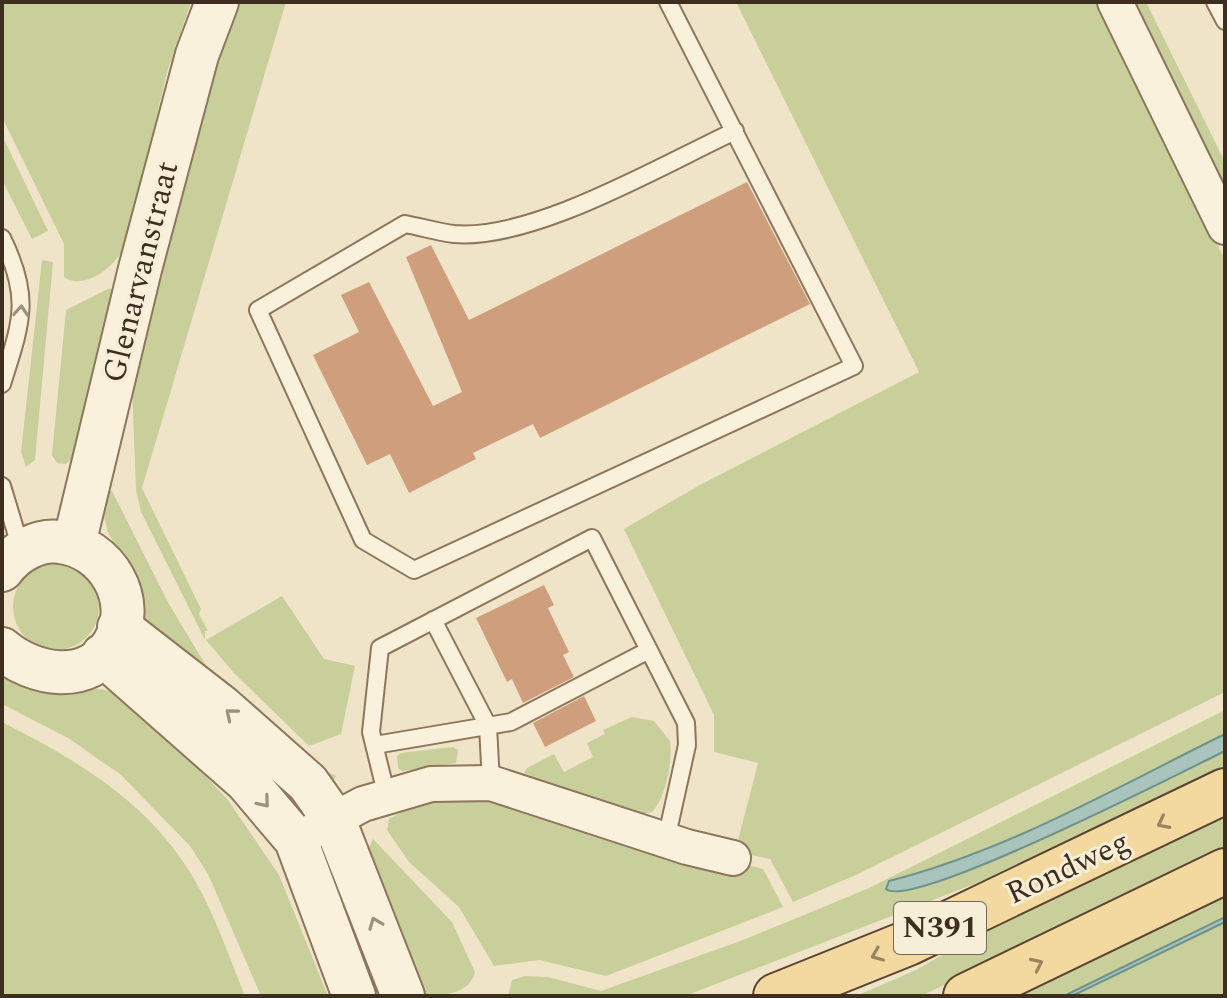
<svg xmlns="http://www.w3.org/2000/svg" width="1227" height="998" viewBox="0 0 1227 998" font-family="Spectral,serif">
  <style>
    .green { fill: #c9cf9b }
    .water { fill: #a9c4bc; stroke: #6f938a; stroke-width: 2 }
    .building { fill: #cf9f7d }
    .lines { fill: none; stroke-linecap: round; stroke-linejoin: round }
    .service-casing { stroke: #8d765c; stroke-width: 20 }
    .minor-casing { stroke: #8d765c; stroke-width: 38 }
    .tertiary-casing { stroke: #8d765c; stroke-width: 46 }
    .primary-casing { stroke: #5b4430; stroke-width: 48 }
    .service { stroke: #faf1dc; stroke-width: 16 }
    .minor { stroke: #faf1dc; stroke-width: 34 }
    .tertiary { stroke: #faf1dc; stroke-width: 42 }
    .primary { stroke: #f3d9a0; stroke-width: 44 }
    .oneway { stroke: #9c907e }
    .oneway2 { stroke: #988460 }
    .labels { text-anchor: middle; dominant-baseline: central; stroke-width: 6; stroke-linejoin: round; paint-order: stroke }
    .shield { fill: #f7eed8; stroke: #756857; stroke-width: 2 }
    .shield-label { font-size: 30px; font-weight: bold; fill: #3d2e20 }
    .street-label { font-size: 32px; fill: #3d2e20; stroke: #f7eed8 }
  </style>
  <rect width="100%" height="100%" fill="#f0e4c8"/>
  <path class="green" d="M 2,2 L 191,2 L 168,69 L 124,248 C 114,267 85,291 64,277 L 64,244 L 2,117 Z
    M 238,2 L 286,2 L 142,488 L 201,609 L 199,614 L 208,631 L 205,631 L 205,640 L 141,512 L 136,490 L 132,386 L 216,51 Z
    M 736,2 L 1098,2 L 1225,260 L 1225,692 L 858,874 L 793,902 L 770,859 L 735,852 L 758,763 L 714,752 L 714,715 L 624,529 L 698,486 L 919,372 Z
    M 1131,2 L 1146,2 L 1225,162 L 1225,193 Z
    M 2,135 L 48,231 L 32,239 L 2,180 Z
    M 42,260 L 53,262 L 35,460 L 26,467 L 21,452 Z
    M 110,288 L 113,292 L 72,459 L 66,464 L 57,463 L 52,455 L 66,310 Z
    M 107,489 L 112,491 L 169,604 L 208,669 L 308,762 L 336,776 L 333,781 L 326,782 L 141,624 L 128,565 L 108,533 L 103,512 Z
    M13 607a43 43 0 1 1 86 0a43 43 0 1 1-86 0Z
    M 282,596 L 324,659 L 355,666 L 341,734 L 309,746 L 233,672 L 206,640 Z
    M 2,675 L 112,691 L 186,755 L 228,800 L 279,875 L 328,996 L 261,996 L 208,874 L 190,846 L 121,775 L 68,738 L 2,704 Z
    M 1225,710 L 1225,734 C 1116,788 1007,851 889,881 L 886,889 C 912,910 1184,771 1225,751 L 1225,770 L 1044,857 L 685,996 L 508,996 L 512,980 L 525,976 L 548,977 L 601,991 L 743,940 L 867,889 Z
    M 632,717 L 654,721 L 670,741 C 673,760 666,798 652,812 L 633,816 L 524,773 L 527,768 L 554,754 L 564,772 L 593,757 L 587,743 L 605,734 L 603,730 Z
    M 2,722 C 71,757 139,796 184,863 C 211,903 227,951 245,996 L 2,996 Z
    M 453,747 L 458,750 L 456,763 L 402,771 L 398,768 L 397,756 L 401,753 Z
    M 468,798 L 515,803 L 763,869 L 783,907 L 606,976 L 539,960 L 494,966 L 459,907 L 409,862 L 387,830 L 389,819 L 419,803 Z
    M 1225,809 L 1225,852 L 921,996 L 856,996 L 916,970 L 1002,921 Z
    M 373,839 L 452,922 L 475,972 C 469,998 433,996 411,996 L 368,850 Z
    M 1225,892 L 1225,917 L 1064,996 L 1004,996 Z
    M 1225,922 L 1225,996 L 1072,996 Z"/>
  <path class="water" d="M 1225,734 L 1225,751 C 1184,771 911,911 886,889 L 889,881 C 1007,851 1115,788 1225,734 Z
    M 1225,917 L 1225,922 L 1072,996 L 1064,996 Z"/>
  <path class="building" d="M 747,182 L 810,304 L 540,438 L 533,424 L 473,453 L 476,459 L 409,493 L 390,454 L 367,465 L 313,355 L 359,332 L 341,295 L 369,282 L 433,406 L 462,392 L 406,257 L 431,245 L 469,320 Z
    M 544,585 L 554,605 L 548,608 L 569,652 L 563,655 L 574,677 L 523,703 L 512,679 L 507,682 L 476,618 Z
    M 584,696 L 596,721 L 545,747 L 533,723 Z"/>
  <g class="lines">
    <defs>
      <path id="service" d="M 668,2 L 854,366 L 414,570 L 363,540 L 258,310 L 405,224 C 421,227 438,232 454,234 C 533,241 662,165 735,131
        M 1215,2 L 1225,21
        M 2,238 C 32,299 21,323 2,384
        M 2,486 L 21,549
        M 433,620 L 488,726 L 491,783
        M 375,745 L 511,722 L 649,650
        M 387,797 L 371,732 L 380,648 L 592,538 L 686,723 L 687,745 L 666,840"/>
      <path id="minor" d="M 1115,2 L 1225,227
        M 311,832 L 363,804 L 431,784 L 491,783 L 687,847 L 733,858"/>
      <path id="tertiary" d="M 74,544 L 140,269 L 197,55 L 217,2
        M 2,570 C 15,552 38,539 60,542 C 106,547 139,600 114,643 C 89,686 34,676 2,649
        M 119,627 L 222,707 L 308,783 L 334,820 L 403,996
        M 103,655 L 246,781 L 296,840 L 354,996"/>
      <path id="primary" d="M 776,996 L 908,943 L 1225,791
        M 966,996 L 1225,871"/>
    </defs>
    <use href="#service" class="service-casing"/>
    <use href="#minor" class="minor-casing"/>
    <use href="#tertiary" class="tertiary-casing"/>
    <use href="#primary" class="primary-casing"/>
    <use href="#service" class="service"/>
    <use href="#minor" class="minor"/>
    <use href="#tertiary" class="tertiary"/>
    <use href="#primary" class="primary"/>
  </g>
  <defs><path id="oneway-chevron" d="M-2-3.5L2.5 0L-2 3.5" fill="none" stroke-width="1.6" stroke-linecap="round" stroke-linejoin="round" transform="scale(2)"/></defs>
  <g class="oneway">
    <use href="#oneway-chevron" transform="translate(21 311) rotate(-86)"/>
    <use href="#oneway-chevron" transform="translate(231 714) rotate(-140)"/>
    <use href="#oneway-chevron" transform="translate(264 802) rotate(50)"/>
    <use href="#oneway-chevron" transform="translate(375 923) rotate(-111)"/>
  </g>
  <g class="oneway2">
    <use href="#oneway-chevron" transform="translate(1163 823) rotate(153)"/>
    <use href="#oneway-chevron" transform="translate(877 955) rotate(158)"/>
    <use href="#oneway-chevron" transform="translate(1037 964) rotate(-25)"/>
  </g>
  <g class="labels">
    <rect class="shield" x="894" y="902" width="92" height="52" rx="6"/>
    <g class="shield-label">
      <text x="940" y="928">N391</text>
    </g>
    <g class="street-label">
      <text transform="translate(141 272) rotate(-76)">Glenarvanstraat</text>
      <text transform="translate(1068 868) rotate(-25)">Rondweg</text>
    </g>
  </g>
  <rect width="1227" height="998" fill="none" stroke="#3d2e20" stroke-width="8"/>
</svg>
